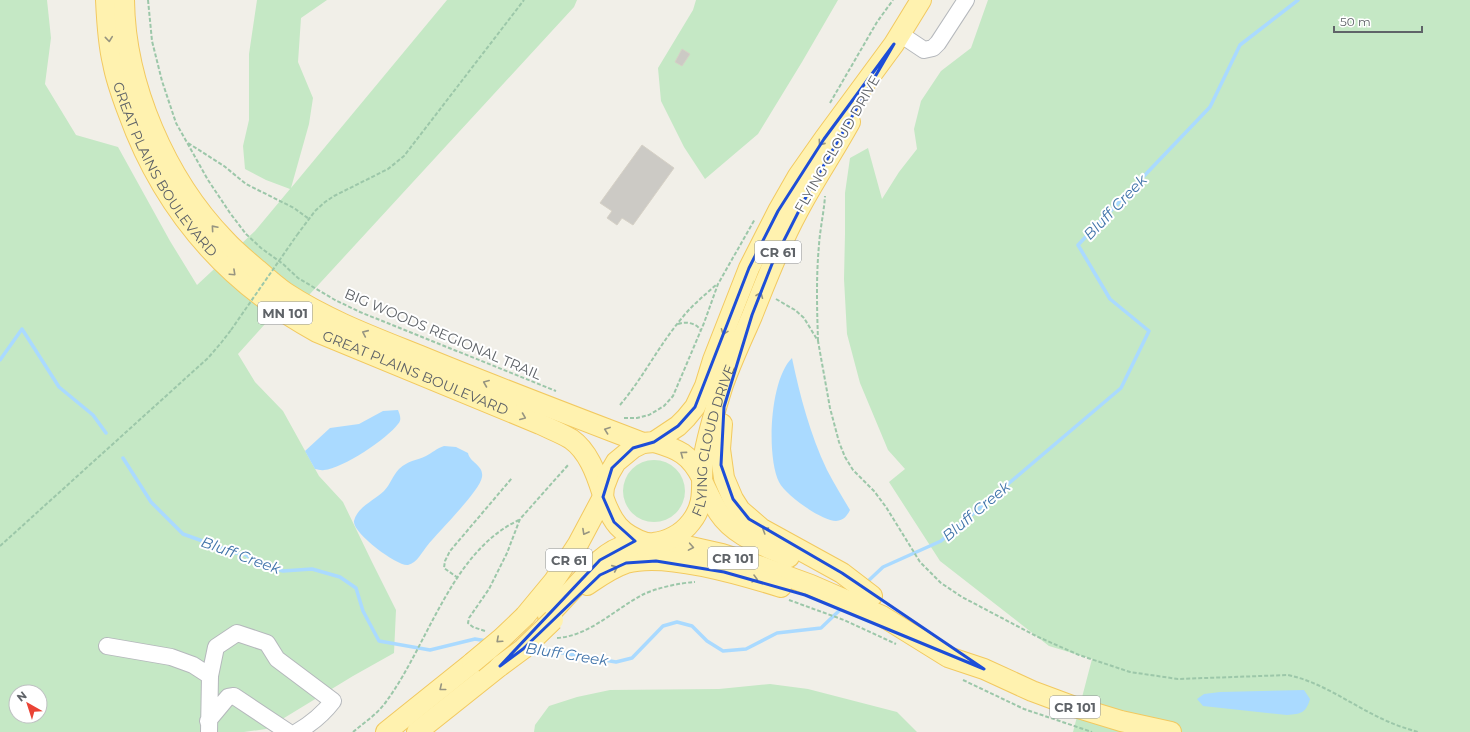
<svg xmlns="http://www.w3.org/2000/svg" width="1470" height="732" viewBox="0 0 1470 732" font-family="Montserrat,sans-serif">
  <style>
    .green { fill: #c5e8c5; fill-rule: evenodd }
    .water { fill: #aadaff }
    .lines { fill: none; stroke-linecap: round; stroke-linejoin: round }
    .stream { stroke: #aadaff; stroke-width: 3.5 }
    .building { fill: #cccac5; stroke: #d6d1c6 }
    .minor-casing { stroke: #b5b8bc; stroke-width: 18 }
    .major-casing { stroke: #f2c960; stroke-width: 22 }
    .path { stroke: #9cc7a9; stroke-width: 2; stroke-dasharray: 4 2; stroke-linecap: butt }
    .minor { stroke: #fff; stroke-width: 16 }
    .major { stroke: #fff2af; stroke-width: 20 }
    .major-bridge-casing { stroke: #f2c960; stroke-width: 22; stroke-linecap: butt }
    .path-bridge { stroke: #9cc7a9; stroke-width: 2; stroke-dasharray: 4 2; stroke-linecap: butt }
    .major-bridge { stroke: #fff2af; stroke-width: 20 }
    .oneway { stroke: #979581 }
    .marked { fill: none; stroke: #1d4ed8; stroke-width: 3; stroke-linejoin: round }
    .labels { text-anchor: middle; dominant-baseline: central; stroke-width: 4; stroke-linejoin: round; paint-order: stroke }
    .shield { fill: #fff; stroke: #8f9295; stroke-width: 1 }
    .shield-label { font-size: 13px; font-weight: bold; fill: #5f6368 }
    .street-label { font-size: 14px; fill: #5f6368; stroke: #fff }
    .water-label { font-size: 15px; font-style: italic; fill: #4174aa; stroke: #fff }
  </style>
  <rect width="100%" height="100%" fill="#f1efe8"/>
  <path class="green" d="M 0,0 L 47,0 L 51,38 L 45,84 L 76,135 L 118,147 L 170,241 L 197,285 L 255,231 L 290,189 L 266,180 L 245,169 L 243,146 L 249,120 L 249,54 L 257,0 L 327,0 L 301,18 L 298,62 L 313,98 L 309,124 L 291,188 L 447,0 L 577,0 L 574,7 L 298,307 L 291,295 L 238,354 L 255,382 L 283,411 L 319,476 L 343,502 L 372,562 L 396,610 L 394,653 L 353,676 L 266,729 L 244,732 L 0,732 ZM 16,692 L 40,692 L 40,716 L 16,716 Z
    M 696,0 L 838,0 L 802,62 L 758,134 L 705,179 L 684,147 L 661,101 L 658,68 L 693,10 Z
    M 988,0 L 1470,0 L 1470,732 L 1073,732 L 1092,659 L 1049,646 L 940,561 L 889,482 L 905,469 L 888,450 L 860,383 L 847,334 L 844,279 L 845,234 L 845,193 L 850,158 L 868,148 L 882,199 L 899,172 L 917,149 L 914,129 L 921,101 L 941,71 L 971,48 Z
    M623 491a31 31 0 1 1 62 0a31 31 0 1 1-62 0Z
    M 770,684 L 808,689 L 897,712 L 917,732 L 534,732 L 535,725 L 549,706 L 577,697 L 610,690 L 719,689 Z"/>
  <path class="water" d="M 792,358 C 800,396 810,434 827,470 C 834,483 842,497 850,510 C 847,516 844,520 836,521 C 822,521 785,495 779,482 C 766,455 770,379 792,358 Z
    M 398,410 C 400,415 402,420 398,424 C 388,438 342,469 324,470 C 321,471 318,469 315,469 L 305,451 L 330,428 L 359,424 L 383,411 Z
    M 444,446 L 456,447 L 468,453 C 470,463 484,465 482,477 C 480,491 438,532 427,546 C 422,552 417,563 408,565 C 398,567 352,533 354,521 C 357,507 375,500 384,491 C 390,485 393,475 399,469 C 409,460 415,461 426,456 C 432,453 437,448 444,446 Z
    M 1304,690 L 1310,699 C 1306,713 1301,714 1287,715 L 1203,706 L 1197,699 L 1204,694 L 1220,692 Z"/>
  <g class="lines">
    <path class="stream" d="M 0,360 L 22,329 L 59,387 L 93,415 L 106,433
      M 123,458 L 151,502 L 183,534 L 236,553 L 244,554 L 263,565 L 283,571 L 312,569 L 340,577 L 356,588 L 363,611 L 379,641 L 430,650 L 475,639 L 487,641
      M 866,583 L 883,567 L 941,541 L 1121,388 L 1149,331 L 1110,299 L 1078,245 L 1210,107 L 1240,45 L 1298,0
      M 534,648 L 616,662 L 632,658 L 663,626 L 677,622 L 692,626 L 707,641 L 723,651 L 746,649 L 777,633 L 821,628 L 844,606"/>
  </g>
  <path class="building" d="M 682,49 L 690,54 L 682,66 L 675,62 Z
    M 642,145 L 674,168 L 633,225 L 622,218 L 617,225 L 607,218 L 612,211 L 600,203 Z"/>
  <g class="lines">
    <defs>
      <path id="minor" d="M 900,34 L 924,50 L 933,48 L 938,43 L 966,0
        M 107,646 L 171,657 L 193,665 L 210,676
        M 208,721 L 228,697 L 234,696 L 288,732
        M 209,732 L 210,676 L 216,647 L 237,633 L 267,643 L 277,659 L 333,701 C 323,714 311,724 297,732"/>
      <g id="major">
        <path id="s1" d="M 106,0 C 107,21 108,43 113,63 C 116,80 122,96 128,112 C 163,209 227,283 317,332 L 540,424 C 550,429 561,433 571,439 C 588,451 596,473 602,492"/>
        <path d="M 124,0 C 125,85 166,179 225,240 C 235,251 246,260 258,270 C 267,278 276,286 286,293 C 329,321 376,338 423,357 C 496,387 570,415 643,443"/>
        <path d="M 722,424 L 720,449 L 724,478 L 733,499 L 740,510 L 762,529 L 842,573 L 872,596"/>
        <path d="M 654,442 C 678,449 690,454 702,478"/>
        <path d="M 703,483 C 708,493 713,504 719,513 C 735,537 764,545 789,557"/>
        <path d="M 603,497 C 612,522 620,534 646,543"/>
        <path d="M 659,544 L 691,547 L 722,554 L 759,566 L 811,585 L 882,616 L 948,657 L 984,669 L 1032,691 L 1075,707 L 1121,721 L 1171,732"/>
        <path d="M 587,585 C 599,577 611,568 626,563 C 664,552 743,575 781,587"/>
        <path d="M 525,616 L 554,581 L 578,544 L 603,497 L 604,487 L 609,474 L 616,462 L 633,448 L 643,443 L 654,442 L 678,426 L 686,418 L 695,407 L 705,386 L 713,360 L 749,268 L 778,211 L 798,176 L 824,139 L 894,44 L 921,0"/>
        <path id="s2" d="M 548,616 L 600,560 C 608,553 618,547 629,544 C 637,543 645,543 653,543 C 667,542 682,534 691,522 C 707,502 700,484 703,461 C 707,436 715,410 723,385 C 731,362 742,339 752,316 C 766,281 779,246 797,213 C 813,182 833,153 850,122"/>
        <path d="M 386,732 L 472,663"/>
        <path d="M 417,732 L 500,666"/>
      </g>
    </defs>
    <use href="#minor" class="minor-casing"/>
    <use href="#major" class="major-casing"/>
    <path class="path" d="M 148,0 L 152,41 L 162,81 L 176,123 L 208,180 L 230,213 L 246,234 L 261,248 L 283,264 L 298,278 L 335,300 L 360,312 L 556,391
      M 830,103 L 877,22 L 893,0
      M 188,143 L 224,166 L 246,184 L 294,208 L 309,219
      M 297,235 L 315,211 L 325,202 L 334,196 L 388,169 L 404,156 L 524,0
      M 776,299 L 795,310 L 804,318 L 818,341 L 830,408 L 839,442 L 845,457 L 853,470 L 874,491 L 886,507 L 920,562 L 941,583 L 962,597 L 1036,636 L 1079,655 L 1130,672 L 1178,679 L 1288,675 C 1325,683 1354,707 1389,722 C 1398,726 1408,729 1418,732
      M 678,324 C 686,321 697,323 701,331
      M 818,341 C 817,309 816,277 819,245 C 820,229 824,212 825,196
      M 620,405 C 643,378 659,345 682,318 C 692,305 705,295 717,284
      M 624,418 L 637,418 L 649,415 L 664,406 L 673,396 L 704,323 L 718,284 L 755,219
      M 0,546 L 208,358 L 221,343 L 231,330
      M 458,578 L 444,568 L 445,561 L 450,551 L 512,478
      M 789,600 L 844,620 L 896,644
      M 485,631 L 473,627 L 468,623 L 469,618 L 489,589 L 507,553 L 520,519 L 569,464
      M 557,638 C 589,636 614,610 642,595 C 656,588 679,583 695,582
      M 963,680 L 1024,709 L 1092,732
      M 353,732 C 365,722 379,713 388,699 C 429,642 452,551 519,520"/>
    <use href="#minor" class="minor"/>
    <use href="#major" class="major"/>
    <defs>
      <path id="major-bridge" d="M 472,663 L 502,638 L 525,616
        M 500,666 L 523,649 L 553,620"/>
    </defs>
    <use href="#major-bridge" class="major-bridge-casing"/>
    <path class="path-bridge" d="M 231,330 L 297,235"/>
    <use href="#major-bridge" class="major-bridge"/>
  </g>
  <defs><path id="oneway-chevron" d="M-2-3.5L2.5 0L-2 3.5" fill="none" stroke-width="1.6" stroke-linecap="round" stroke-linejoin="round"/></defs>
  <g class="oneway">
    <use href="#oneway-chevron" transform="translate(109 39) rotate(84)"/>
    <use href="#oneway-chevron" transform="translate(821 143) rotate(125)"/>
    <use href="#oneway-chevron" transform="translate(214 228) rotate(-131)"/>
    <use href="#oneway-chevron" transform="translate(233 273) rotate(43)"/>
    <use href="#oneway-chevron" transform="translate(760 295) rotate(-68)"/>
    <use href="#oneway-chevron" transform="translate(724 332) rotate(111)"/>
    <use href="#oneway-chevron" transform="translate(365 333) rotate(-156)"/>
    <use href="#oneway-chevron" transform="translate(486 383) rotate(-158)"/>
    <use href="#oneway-chevron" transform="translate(523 417) rotate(22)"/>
    <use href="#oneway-chevron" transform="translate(607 430) rotate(-160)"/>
    <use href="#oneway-chevron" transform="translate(683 454) rotate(-144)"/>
    <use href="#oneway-chevron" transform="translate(765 530) rotate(-148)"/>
    <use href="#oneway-chevron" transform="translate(585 532) rotate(119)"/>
    <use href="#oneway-chevron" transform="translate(691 547) rotate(10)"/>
    <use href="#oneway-chevron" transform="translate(615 568) rotate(-24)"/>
    <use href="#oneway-chevron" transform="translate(755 579) rotate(15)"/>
    <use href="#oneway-chevron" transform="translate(499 640) rotate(138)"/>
    <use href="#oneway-chevron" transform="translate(442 688) rotate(141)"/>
  </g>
  <path class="marked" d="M 894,44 L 810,189 L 772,264 L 752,315 L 724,407 L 721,465 L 733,499 L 749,519 L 842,573 L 984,669 L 805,595 L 724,572 L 656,561 L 626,563 L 600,575 L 523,649 L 500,666 L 600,560 L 635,541 L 614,522 L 603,497 L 612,468 L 633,448 L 654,442 L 678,426 L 695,407 L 749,268 L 778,211 L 824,139 Z"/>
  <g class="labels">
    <g class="shield">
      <rect x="755" y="241" width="46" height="22" rx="3"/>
      <rect x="258" y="302" width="54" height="22" rx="3"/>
      <rect x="708" y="547" width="50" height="22" rx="3"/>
      <rect x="546" y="549" width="46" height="22" rx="3"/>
      <rect x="1050" y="696" width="50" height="22" rx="3"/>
    </g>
    <g class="shield-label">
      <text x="778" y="252">CR 61</text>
      <text x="285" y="313">MN 101</text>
      <text x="733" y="558">CR 101</text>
      <text x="569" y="560">CR 61</text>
      <text x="1075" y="707">CR 101</text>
    </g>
    <g class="street-label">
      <text transform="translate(837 144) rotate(-60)">FLYING CLOUD DRIVE</text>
      <text stroke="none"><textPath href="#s1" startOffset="183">GREAT PLAINS BOULEVARD</textPath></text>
      <text transform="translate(443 334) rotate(23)">BIG WOODS REGIONAL TRAIL</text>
      <text stroke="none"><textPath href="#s1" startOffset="518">GREAT PLAINS BOULEVARD</textPath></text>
      <text stroke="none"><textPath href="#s2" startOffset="264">FLYING CLOUD DRIVE</textPath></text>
    </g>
    <g class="water-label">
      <text transform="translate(1115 207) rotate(-46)">Bluff Creek</text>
      <text transform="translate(976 511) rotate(-40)">Bluff Creek</text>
      <text transform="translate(241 555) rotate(20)">Bluff Creek</text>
      <text transform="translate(567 654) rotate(9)">Bluff Creek</text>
    </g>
  </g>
  <g transform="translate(28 704) rotate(321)"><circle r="19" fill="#ffffff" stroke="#bfc1c3"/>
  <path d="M0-3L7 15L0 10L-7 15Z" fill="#ea4335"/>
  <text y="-6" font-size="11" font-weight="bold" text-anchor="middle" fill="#5f6368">N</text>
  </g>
  <path d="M1334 26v6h88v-6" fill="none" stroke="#5f6368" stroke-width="2"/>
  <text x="1340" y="26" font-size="12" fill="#5f6368" stroke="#ffffff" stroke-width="3" paint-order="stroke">50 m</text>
</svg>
